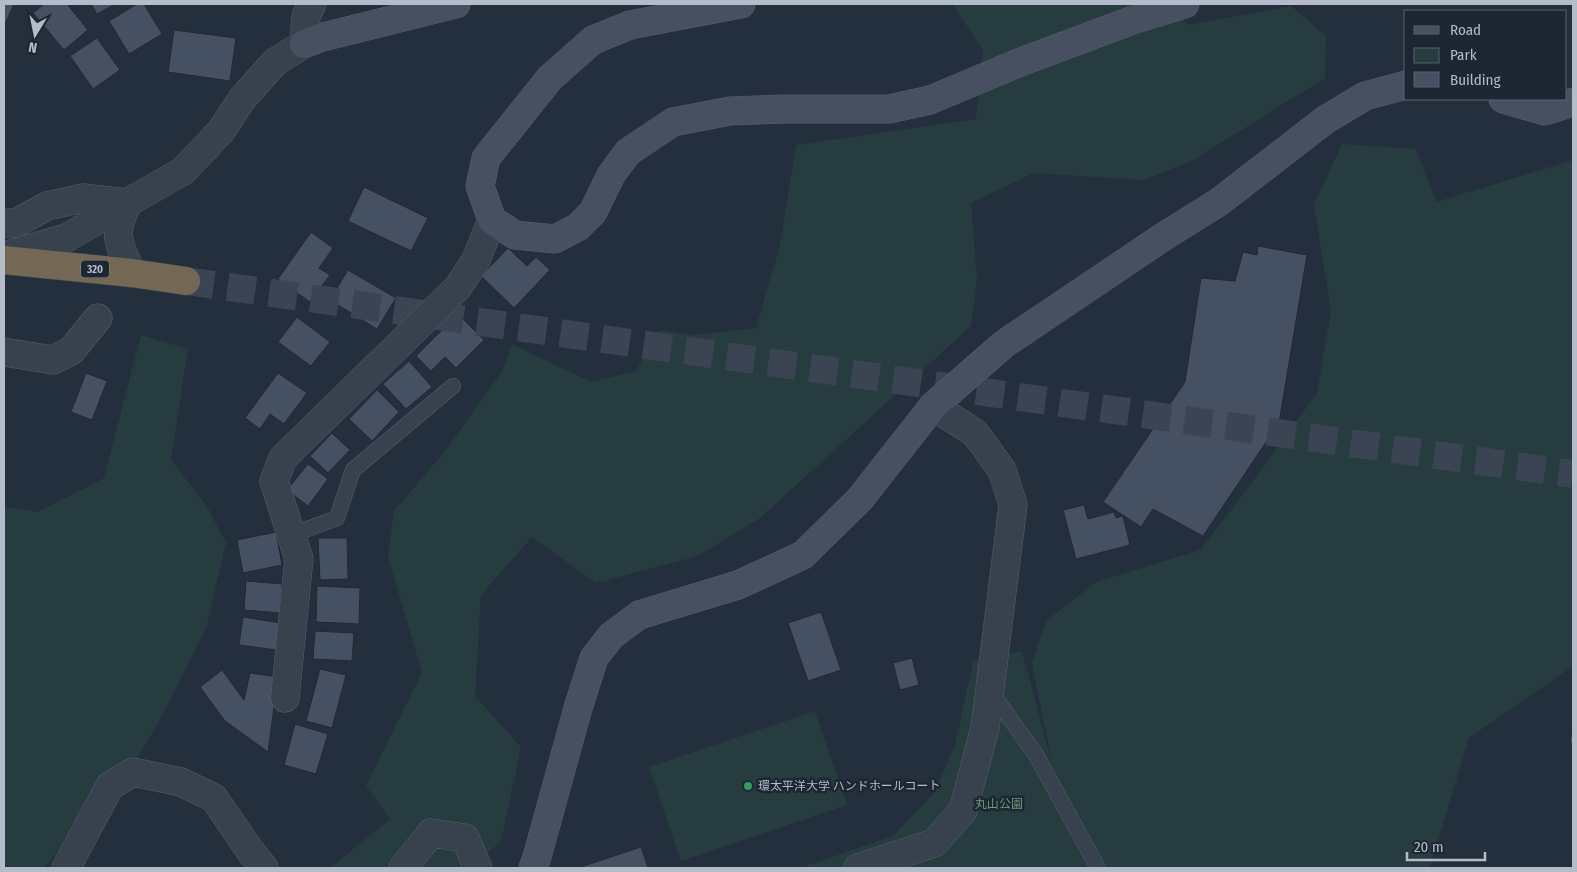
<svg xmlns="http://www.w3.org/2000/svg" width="1577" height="872" viewBox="0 0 1577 872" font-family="'Fira Sans Condensed','Noto Sans JP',sans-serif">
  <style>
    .green { fill: #263c3f }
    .building { fill: #455162; stroke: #1f2835 }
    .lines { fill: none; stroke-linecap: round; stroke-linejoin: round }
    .highway-tunnel { stroke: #3a4453; stroke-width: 28; stroke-dasharray: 28 14; stroke-linecap: butt }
    .lane-casing { stroke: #565f6c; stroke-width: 16 }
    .street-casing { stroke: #565f6c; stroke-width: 29 }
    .secondary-casing { stroke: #565f6c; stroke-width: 29 }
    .highway-casing { stroke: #434c59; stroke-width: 29 }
    .lane { stroke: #38414e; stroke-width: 15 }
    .street { stroke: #38414e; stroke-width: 28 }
    .secondary { stroke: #465061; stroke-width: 28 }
    .highway { stroke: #746855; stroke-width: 28 }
    .leisure-dot { fill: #2e9e5b; stroke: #1d2633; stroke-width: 2 }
    .labels { text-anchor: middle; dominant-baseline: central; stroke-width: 5; stroke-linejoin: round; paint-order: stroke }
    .shield { fill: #1d2633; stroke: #878f9c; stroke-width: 1 }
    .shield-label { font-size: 11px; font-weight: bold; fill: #b4bcc9 }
    .poi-label { font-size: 12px; fill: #b4bcc9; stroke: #1d2633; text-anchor: start }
    .park-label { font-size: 12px; fill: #6b9a76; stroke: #1d2633 }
  </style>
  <rect width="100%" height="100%" fill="#242f3e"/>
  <path class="green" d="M 952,4 L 1167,4 L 1189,25 L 1291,6 L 1326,36 L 1325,78 L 1192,161 L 1144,180 L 1034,173 L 971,203 L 977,280 L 971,326 L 760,518 L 698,556 L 596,583 L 532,537 L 481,595 L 475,696 L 521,747 L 501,841 L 471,868 L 330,868 L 390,819 L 366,786 L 422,672 L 388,557 L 394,511 L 446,450 L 502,371 L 512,344 L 591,382 L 636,371 L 659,330 L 694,335 L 756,328 L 780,245 L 796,145 L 976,119 L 983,50 Z
    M 1342,144 L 1416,149 L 1436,202 L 1573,160 L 1573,666 L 1469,738 L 1430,868 L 1108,868 L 1095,852 L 1102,868 L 800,868 L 893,836 L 933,794 L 955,746 L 973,661 L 1022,651 L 1052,764 L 1032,663 L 1046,621 L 1096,582 L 1200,550 L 1242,496 L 1317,393 L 1331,311 L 1314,204 Z
    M 141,335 L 188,349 L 171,460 L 207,506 L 226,543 L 206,628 L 159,721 L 138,757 L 44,868 L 4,868 L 4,506 L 38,512 L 104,478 Z
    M 815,711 L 847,805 L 681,861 L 649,767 Z"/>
  <path class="building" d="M 4,4 L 14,4 L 6,22 L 4,21 Z
    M 44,4 L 67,4 L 88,30 L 64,50 L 33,13 Z
    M 91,4 L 115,4 L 97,14 Z
    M 137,4 L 144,4 L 162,34 L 129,54 L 109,21 Z
    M 174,30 L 236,38 L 230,81 L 168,72 Z
    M 97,38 L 120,70 L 93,89 L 70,56 Z
    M 364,187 L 428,218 L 411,251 L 348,221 Z
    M 311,232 L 333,248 L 319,268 L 330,275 L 310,302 L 278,279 Z
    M 1258,246 L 1307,255 L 1279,423 L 1203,536 L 1153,509 L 1141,527 L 1103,502 L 1185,382 L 1201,278 L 1235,281 L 1243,252 L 1257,255 Z
    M 508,248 L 527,266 L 536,257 L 550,270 L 514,308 L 481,276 Z
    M 348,270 L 396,298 L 377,329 L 330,300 Z
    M 458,314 L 484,340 L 456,368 L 445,357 L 431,371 L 416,356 Z
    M 297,317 L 330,342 L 311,366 L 278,342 Z
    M 409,361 L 432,387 L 406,409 L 383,384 Z
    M 86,373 L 107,381 L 92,420 L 71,412 Z
    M 278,373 L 307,393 L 284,424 L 270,414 L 260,429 L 245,418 Z
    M 377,390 L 399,412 L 372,441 L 349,419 Z
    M 332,433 L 350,450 L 328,473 L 310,456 Z
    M 308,464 L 328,479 L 308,506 L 287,490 Z
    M 1084,505 L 1088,519 L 1114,512 L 1116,518 L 1123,516 L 1130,545 L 1076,559 L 1063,510 Z
    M 276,532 L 282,565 L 243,573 L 237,540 Z
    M 318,538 L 347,538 L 348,579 L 320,580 Z
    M 246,581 L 282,584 L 280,613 L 244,610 Z
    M 317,586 L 360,588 L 359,624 L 316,622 Z
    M 821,612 L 841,670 L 808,681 L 788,623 Z
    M 243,617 L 280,623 L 276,650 L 239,645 Z
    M 315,631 L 354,633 L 352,661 L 313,659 Z
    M 912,658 L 919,685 L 900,690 L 893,663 Z
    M 320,669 L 346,675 L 332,728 L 306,721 Z
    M 222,670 L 244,700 L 250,673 L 278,677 L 268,752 L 225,721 L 200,687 Z
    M 295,724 L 328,734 L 316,774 L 284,765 Z
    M 1573,724 L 1573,744 L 1570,743 Z
    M 641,847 L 648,868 L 578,868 Z"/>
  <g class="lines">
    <path class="highway-tunnel" d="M 186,281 L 1573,474"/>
    <defs>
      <path id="lane" d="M 291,535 L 337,518 L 353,470 L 453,386
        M 991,692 L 1036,755 L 1098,868"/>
      <path id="street" d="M 128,203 C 112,233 118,244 132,273
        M 4,223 L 16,223 L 47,206 L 83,198 L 128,203
        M 4,256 L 66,238 L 183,171 L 221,131 L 242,99 L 275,62 L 304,44 L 306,16 L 312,4
        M 4,352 L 53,360 L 71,351 L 98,318
        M 285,698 L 299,559 L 274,481 L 283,458 L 458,287 L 476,260 L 492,220
        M 66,868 L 110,786 L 133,772 L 181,782 L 214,798 L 251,852 L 264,868
        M 403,868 L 431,833 L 465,838 L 478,868
        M 858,868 L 934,843 L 963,811 L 985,728 L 1013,505 L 1002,470 L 975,433 L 933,406"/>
      <path id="secondary" d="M 741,4 L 630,25 L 593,40 L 550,78 L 486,158 L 480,186 L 492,220 L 515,235 L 555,239 L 578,227 L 593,212 L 611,175 L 628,152 L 673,122 L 730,111 L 784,109 L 889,109 L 930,100 L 1018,63 L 1133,20 L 1185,4
        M 304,44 L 323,37 L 456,4
        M 1503,99 L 1545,111 L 1573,102
        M 533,868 L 537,857 L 578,708 L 594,658 L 611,636 L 639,615 L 738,585 L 803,555 L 860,499 L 933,406 L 1004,344 L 1163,237 L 1219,202 L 1325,120 L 1365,96 L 1406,85"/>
      <path id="highway" d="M 4,260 L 132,273 L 186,281"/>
    </defs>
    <use href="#lane" class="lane-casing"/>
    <use href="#street" class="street-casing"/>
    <use href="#secondary" class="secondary-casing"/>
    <use href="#highway" class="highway-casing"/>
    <use href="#lane" class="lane"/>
    <use href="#street" class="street"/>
    <use href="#secondary" class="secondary"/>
    <use href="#highway" class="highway"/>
  </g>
  <circle class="leisure-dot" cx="748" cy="786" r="5"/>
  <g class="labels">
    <rect class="shield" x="81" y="260.5" width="28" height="17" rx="4"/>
    <g class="shield-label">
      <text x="95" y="269">320</text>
    </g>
    <g class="poi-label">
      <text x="758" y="786">環太平洋大学 ハンドホールコート</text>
    </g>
    <g class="park-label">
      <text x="999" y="804">丸山公園</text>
    </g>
  </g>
  <rect width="1577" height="872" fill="none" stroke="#b4bcc9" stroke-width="10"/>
  <rect x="1404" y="10" width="162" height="90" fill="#1d2633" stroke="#59626f"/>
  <rect x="1414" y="26" width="25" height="8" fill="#465061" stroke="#59626f"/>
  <text x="1450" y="35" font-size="15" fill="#b4bcc9">Road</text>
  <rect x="1414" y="48" width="25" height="15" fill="#263c3f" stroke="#59626f"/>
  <text x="1450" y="60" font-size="15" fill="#b4bcc9">Park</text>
  <rect x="1414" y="72" width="25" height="15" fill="#455162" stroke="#59626f"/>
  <text x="1450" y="85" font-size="15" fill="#b4bcc9">Building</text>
  <g transform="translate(35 35) rotate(190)" stroke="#1d2633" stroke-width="4" paint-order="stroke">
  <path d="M0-4L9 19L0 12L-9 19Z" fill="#b4bcc9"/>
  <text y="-8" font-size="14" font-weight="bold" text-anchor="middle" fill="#b4bcc9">N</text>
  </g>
  <path d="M1407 852v8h78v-8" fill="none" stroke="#b4bcc9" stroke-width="2.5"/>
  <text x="1414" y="852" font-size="15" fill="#b4bcc9" stroke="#1d2633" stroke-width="4" paint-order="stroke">20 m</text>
</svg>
